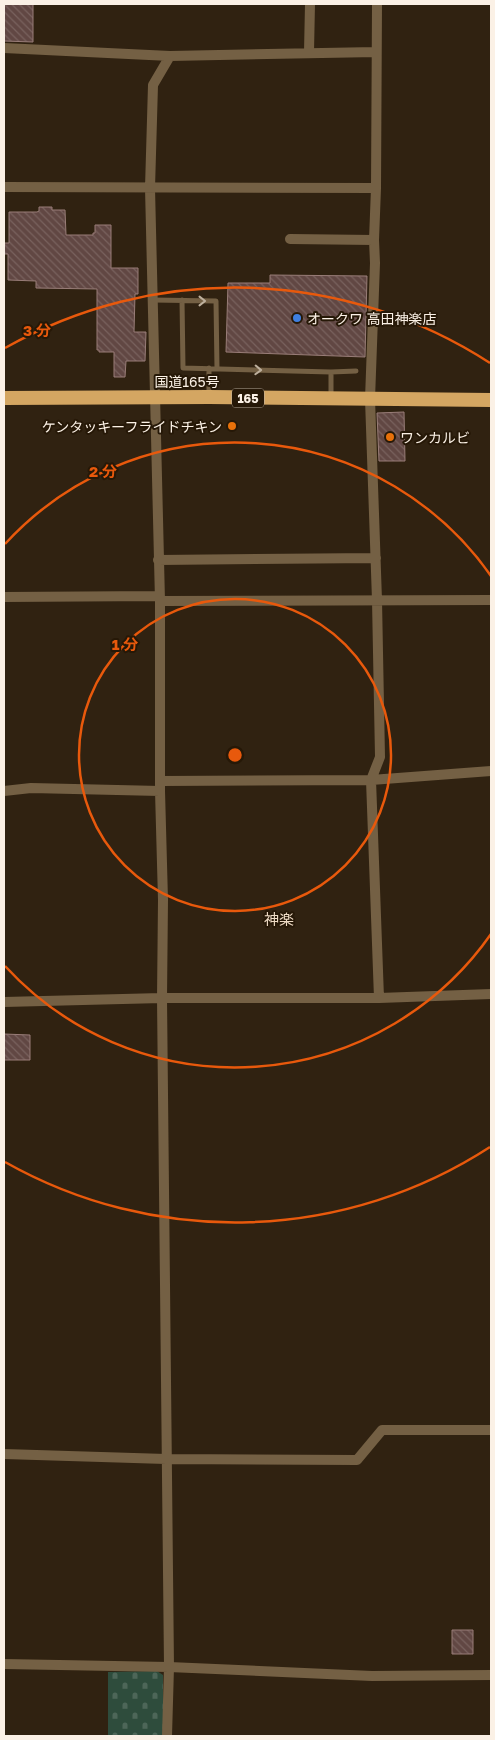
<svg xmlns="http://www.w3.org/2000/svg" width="495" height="1740" viewBox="0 0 495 1740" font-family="'Golos Text','Noto Sans JP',sans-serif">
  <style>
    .cemetery { fill: url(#cemetery-stones) }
    .building { fill: url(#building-back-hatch); stroke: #997d78 }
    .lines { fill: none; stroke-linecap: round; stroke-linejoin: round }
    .service { stroke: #746044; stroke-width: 5 }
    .minor { stroke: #746044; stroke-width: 10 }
    .trunk { stroke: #d4a662; stroke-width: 14 }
    .oneway { stroke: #beb09d }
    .ring { fill: none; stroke: #e8590c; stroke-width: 2.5 }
    .shop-dot { fill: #3f7fe0; stroke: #261807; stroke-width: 2 }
    .food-dot { fill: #e8710a; stroke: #261807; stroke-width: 2 }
    .labels { text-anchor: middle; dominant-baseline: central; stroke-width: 4; stroke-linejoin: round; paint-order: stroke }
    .shield { fill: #261807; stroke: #bbb0a3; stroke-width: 1 }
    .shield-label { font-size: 12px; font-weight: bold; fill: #fbf1e6 }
    .poi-label { font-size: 14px; fill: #fbf1e6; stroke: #261807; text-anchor: start }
    .street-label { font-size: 14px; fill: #fbf1e6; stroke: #261807 }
    .neighbourhood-label { font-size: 15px; fill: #eedbc5; stroke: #261807 }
    .centre { fill: #e8590c; stroke: #261807; stroke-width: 2.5 }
    .ring-label { font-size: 15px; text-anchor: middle; font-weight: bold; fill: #e8590c; stroke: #261807; stroke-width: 4; stroke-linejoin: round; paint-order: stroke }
  </style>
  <defs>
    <pattern id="cemetery-stones" width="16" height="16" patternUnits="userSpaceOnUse" patternTransform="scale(1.25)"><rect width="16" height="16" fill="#2e4c3c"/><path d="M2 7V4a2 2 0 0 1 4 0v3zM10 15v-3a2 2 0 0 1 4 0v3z" fill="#4d6658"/></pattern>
    <pattern id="building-back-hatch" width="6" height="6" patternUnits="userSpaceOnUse" patternTransform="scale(1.25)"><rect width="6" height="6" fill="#614743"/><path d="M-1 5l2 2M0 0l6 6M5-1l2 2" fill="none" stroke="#79625e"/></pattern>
  </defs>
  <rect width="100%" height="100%" fill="#302211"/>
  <path class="cemetery" d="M 157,1671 L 163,1675 L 163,1736 L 108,1736 L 108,1672 Z"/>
  <path class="building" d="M 4,4 L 33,4 L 33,42 L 4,41 Z
    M 39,207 L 52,207 L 52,210 L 65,210 L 66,235 L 93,235 L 93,233 L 95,233 L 95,225 L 111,225 L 111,268 L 138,268 L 138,294 L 135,294 L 134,332 L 146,332 L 145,361 L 126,361 L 125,377 L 114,377 L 114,352 L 99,352 L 99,350 L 97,350 L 97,289 L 36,288 L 36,281 L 8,280 L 8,254 L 4,254 L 4,243 L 9,243 L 9,212 L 37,212 L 39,211 Z
    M 270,275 L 367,276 L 365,357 L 226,352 L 228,283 L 270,283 Z
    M 404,412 L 405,461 L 379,461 L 377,413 Z
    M 4,1034 L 30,1035 L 30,1060 L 4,1060 Z
    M 452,1630 L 473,1630 L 473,1654 L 452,1654 Z"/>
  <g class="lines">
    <path class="service" d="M 153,300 L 216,301 L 217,369
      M 182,300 L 183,368 L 331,372 L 331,398
      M 331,372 L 356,371
      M 209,395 L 209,368"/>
    <path class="minor" d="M 377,4 L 376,188 L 374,240 L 375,263 L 370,399 L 377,600 L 380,757 L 371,780 L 379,998
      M 4,48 L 170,56 L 376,52
      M 309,52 L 310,4
      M 4,187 L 376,188
      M 290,239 L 374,240
      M 158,560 L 376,558
      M 4,597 L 159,596
      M 160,601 L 491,600
      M 160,781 L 160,601 L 150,188 L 153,85 L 170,56
      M 4,791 L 31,788 L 160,791 L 160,781 L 371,780 L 491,771
      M 160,791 L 163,900 L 162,998 L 169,1667 L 167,1736
      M 4,1002 L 162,998 L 379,998 L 491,994
      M 4,1454 L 166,1459 L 357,1460 L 382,1430 L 491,1430
      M 4,1664 L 169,1667 L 372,1676 L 491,1675"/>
    <path class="trunk" d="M 4,398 L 209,397 L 491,400"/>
  </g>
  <defs><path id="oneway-chevron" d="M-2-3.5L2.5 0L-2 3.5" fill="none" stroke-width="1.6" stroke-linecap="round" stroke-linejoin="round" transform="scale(1.25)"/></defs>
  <g class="oneway">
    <use href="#oneway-chevron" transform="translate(202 301)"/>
    <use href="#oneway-chevron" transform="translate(258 370) rotate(2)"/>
  </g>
  <g class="ring">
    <circle cx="235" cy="755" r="156"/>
    <path d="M491 934A312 312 0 0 1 5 966M5 544A312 312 0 0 1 491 576"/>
    <path d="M490 1147A468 468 0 0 1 5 1162M5 348A468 468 0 0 1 490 363"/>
  </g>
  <circle class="shop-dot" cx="297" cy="318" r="5"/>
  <g class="food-dot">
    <circle cx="232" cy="426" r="5"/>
    <circle cx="390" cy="437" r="5"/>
  </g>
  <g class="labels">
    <rect class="shield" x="232" y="388.5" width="32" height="19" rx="4"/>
    <g class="shield-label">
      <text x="248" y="398">165</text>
    </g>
    <g class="poi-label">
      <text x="307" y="318">オークワ 高田神楽店</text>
      <text x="222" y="426" text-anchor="end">ケンタッキーフライドチキン</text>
      <text x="400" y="437">ワンカルビ</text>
    </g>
    <g class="street-label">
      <text x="187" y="381">国道165号</text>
    </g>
    <g class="neighbourhood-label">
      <text x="279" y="919">神楽</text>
    </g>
  </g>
  <circle cx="235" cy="755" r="8" class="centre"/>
  <g class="ring-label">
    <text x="37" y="336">3 分</text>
    <text x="103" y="477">2 分</text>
    <text x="125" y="650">1 分</text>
  </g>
  <rect width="495" height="1740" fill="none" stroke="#fbf1e6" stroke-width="10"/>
</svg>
